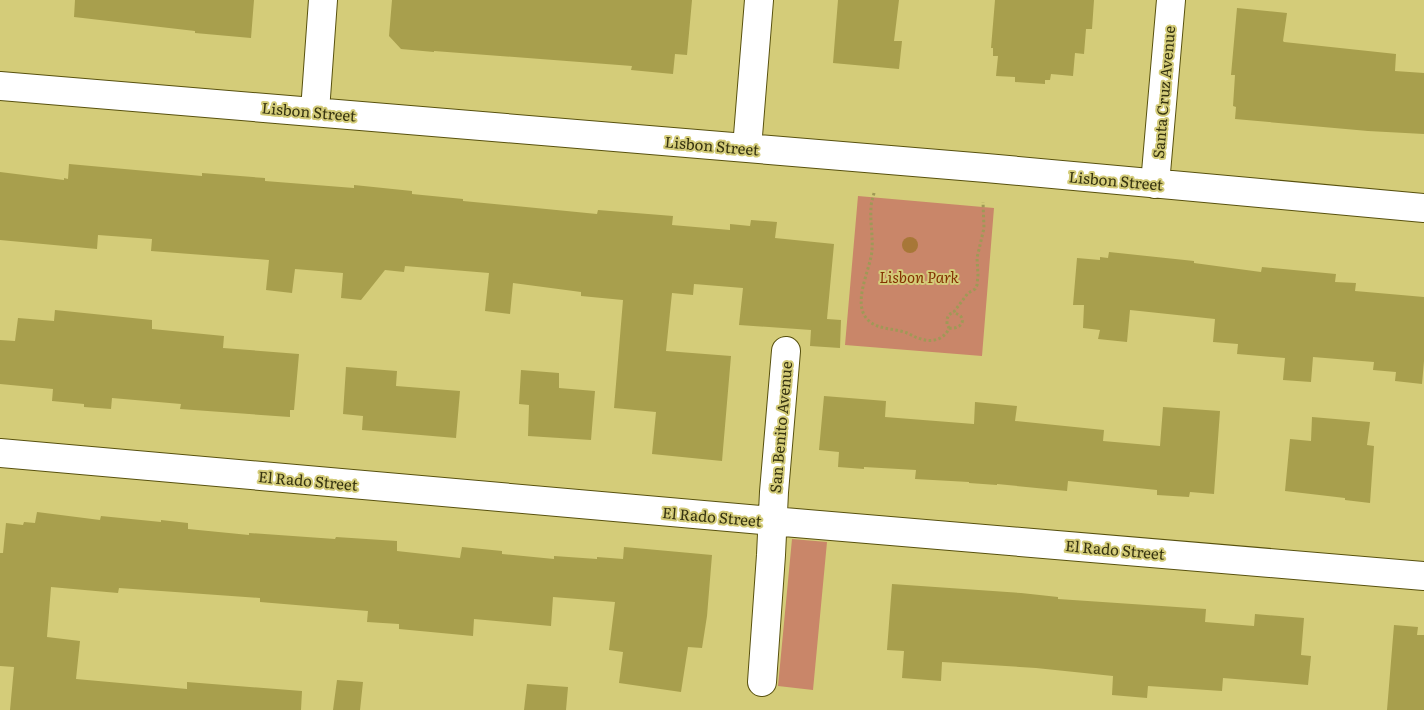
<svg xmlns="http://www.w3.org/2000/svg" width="1424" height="710" viewBox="0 0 1424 710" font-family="Literata,serif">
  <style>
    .green { fill: #c98669 }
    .building { fill: #a89f4d }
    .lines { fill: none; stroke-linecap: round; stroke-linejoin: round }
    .minor-casing { stroke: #58510e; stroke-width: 30 }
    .path { stroke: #9f9956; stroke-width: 3; stroke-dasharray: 2.5 2.5; stroke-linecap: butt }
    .minor { stroke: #fff; stroke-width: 28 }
    .tree { fill: #a77737 }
    .labels { text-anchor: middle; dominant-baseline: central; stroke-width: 4; stroke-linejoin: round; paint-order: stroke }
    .street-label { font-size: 15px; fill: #363310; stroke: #d4cc79 }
    .park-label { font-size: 15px; font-style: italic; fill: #833101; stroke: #d4cc79 }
  </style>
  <rect width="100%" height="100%" fill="#d4cc79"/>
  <path class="green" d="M 858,196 L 994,208 L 982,356 L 845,345 Z
    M 792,539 L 827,542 L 813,690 L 778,686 Z"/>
  <path class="building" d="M 75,0 L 254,0 L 251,38 L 195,33 L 195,31 L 74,17 Z
    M 392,0 L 692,0 L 687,55 L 675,54 L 673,74 L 631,70 L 632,66 L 434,51 L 434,52 L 401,49 L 389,36 Z
    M 838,0 L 899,0 L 894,41 L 902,41 L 899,69 L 833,63 Z
    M 995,0 L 1094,0 L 1092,29 L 1086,29 L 1084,54 L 1075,53 L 1073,76 L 1051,74 L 1050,80 L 1045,80 L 1045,84 L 1015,82 L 1015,77 L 996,76 L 998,56 L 993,56 L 993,48 L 991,48 Z
    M 1237,8 L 1287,13 L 1283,41 L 1284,42 L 1396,54 L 1395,71 L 1424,73 L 1424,134 L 1368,131 L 1235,119 L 1236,107 L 1233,106 L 1235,75 L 1231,75 Z
    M 69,164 L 202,176 L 202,173 L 265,178 L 265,181 L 354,188 L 354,185 L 412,191 L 412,194 L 463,199 L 463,201 L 597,214 L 598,210 L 673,216 L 672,225 L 730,230 L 730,224 L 750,226 L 751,220 L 777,222 L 775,238 L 834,244 L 827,319 L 841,320 L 840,348 L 810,346 L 811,330 L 739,325 L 743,288 L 694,284 L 693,295 L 672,293 L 666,351 L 731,356 L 722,461 L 652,454 L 656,412 L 614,408 L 623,300 L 581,296 L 581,292 L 513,283 L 510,314 L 485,311 L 489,273 L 405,266 L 404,272 L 385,270 L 361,300 L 341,298 L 343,273 L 295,269 L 292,293 L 266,290 L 269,260 L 151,251 L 152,239 L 98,235 L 97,249 L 0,240 L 0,172 L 64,180 L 64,178 L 68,179 Z
    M 1109,252 L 1194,261 L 1194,263 L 1261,272 L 1262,267 L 1336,274 L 1335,282 L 1356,283 L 1355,291 L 1424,297 L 1424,361 L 1422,384 L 1395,381 L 1396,372 L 1373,370 L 1374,362 L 1313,357 L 1311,382 L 1283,380 L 1285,358 L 1237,354 L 1238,344 L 1213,342 L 1215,319 L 1130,310 L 1127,342 L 1098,339 L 1100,330 L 1083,328 L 1084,305 L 1073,305 L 1077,258 L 1100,260 L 1100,257 L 1108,258 Z
    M 55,310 L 152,320 L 152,329 L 224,336 L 223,348 L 299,354 L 294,410 L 290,410 L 290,417 L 180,409 L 181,404 L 112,398 L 111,409 L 84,407 L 84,404 L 52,401 L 53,389 L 0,384 L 0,340 L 15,341 L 18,318 L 54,321 Z
    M 346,367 L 397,371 L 396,386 L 460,391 L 456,438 L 362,430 L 363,416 L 343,414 Z
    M 521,370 L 559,373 L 559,388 L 595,391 L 591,440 L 528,436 L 529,405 L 519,404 Z
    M 824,396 L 886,401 L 885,417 L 974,424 L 975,402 L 1017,406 L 1015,421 L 1104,430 L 1103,441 L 1160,446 L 1163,407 L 1220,411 L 1214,494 L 1190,492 L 1189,497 L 1157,495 L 1157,490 L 1068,481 L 1067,491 L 997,484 L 997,485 L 969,483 L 969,482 L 915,479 L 916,470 L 864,467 L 864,469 L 838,467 L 839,452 L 819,450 Z
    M 1312,417 L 1370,422 L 1367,445 L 1374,446 L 1370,503 L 1345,500 L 1345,498 L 1285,491 L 1290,439 L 1311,441 Z
    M 37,512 L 100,520 L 101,516 L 161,522 L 161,520 L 188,523 L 188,529 L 249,535 L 249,533 L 335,539 L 336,537 L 397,541 L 397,551 L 460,558 L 462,547 L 502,551 L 502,554 L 554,559 L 554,556 L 597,559 L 597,557 L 623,559 L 624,547 L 712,555 L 707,616 L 702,648 L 688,647 L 681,692 L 619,683 L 623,652 L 609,650 L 615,602 L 553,597 L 551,626 L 474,619 L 473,636 L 399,629 L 399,624 L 367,622 L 368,611 L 260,602 L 260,598 L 119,588 L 118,593 L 51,587 L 47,637 L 80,641 L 76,679 L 187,689 L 187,682 L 302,691 L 301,710 L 10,710 L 14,667 L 0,666 L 0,553 L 3,553 L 6,523 L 23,525 L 24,522 L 35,523 Z
    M 892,584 L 1021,593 L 1058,597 L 1058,599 L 1206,609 L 1205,622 L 1254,626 L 1255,614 L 1304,618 L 1301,655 L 1311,656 L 1308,685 L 1223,678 L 1222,691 L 1148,686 L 1147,698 L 1112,695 L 1113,676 L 1036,668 L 942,662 L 941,681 L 902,678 L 904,651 L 887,650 Z
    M 1394,625 L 1418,627 L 1417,635 L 1424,635 L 1424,710 L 1387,710 Z
    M 337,680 L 363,682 L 360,710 L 333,710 Z
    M 527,684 L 568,687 L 566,710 L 524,710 Z"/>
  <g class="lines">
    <defs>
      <path id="minor" d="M 0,86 L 986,168 L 1424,208
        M 315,111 L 323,0
        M 747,148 L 759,0
        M 1155,184 L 1171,0
        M 0,453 L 772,521 L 1424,576
        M 762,682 L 771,555 L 774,492 L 786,351"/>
    </defs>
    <use href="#minor" class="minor-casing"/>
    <path class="path" d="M 874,193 C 873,198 871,202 871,208 C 870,222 873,236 872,250 C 871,268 851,304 868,320 C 878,330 894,328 907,333 C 912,335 916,338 921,339 C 932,343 945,339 949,328 L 947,324 C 947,319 947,314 953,313 L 968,293 L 975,289 L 977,285 L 978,275 L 977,258 L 984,228 L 983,202
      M 949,328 C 964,330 968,315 953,313"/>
    <use href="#minor" class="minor"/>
  </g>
  <circle class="tree" cx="910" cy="245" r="8"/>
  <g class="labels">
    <g class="street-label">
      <text transform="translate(1163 92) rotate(-85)">Santa Cruz Avenue</text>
      <text transform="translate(309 111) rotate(5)">Lisbon Street</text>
      <text transform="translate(712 145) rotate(5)">Lisbon Street</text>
      <text transform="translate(1116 180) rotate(5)">Lisbon Street</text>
      <text transform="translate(780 427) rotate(-85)">San Benito Avenue</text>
      <text transform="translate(308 480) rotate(5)">El Rado Street</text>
      <text transform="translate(712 516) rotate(5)">El Rado Street</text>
      <text transform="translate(1115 549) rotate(5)">El Rado Street</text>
    </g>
    <g class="park-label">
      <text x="919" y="276">Lisbon Park</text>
    </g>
  </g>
</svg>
